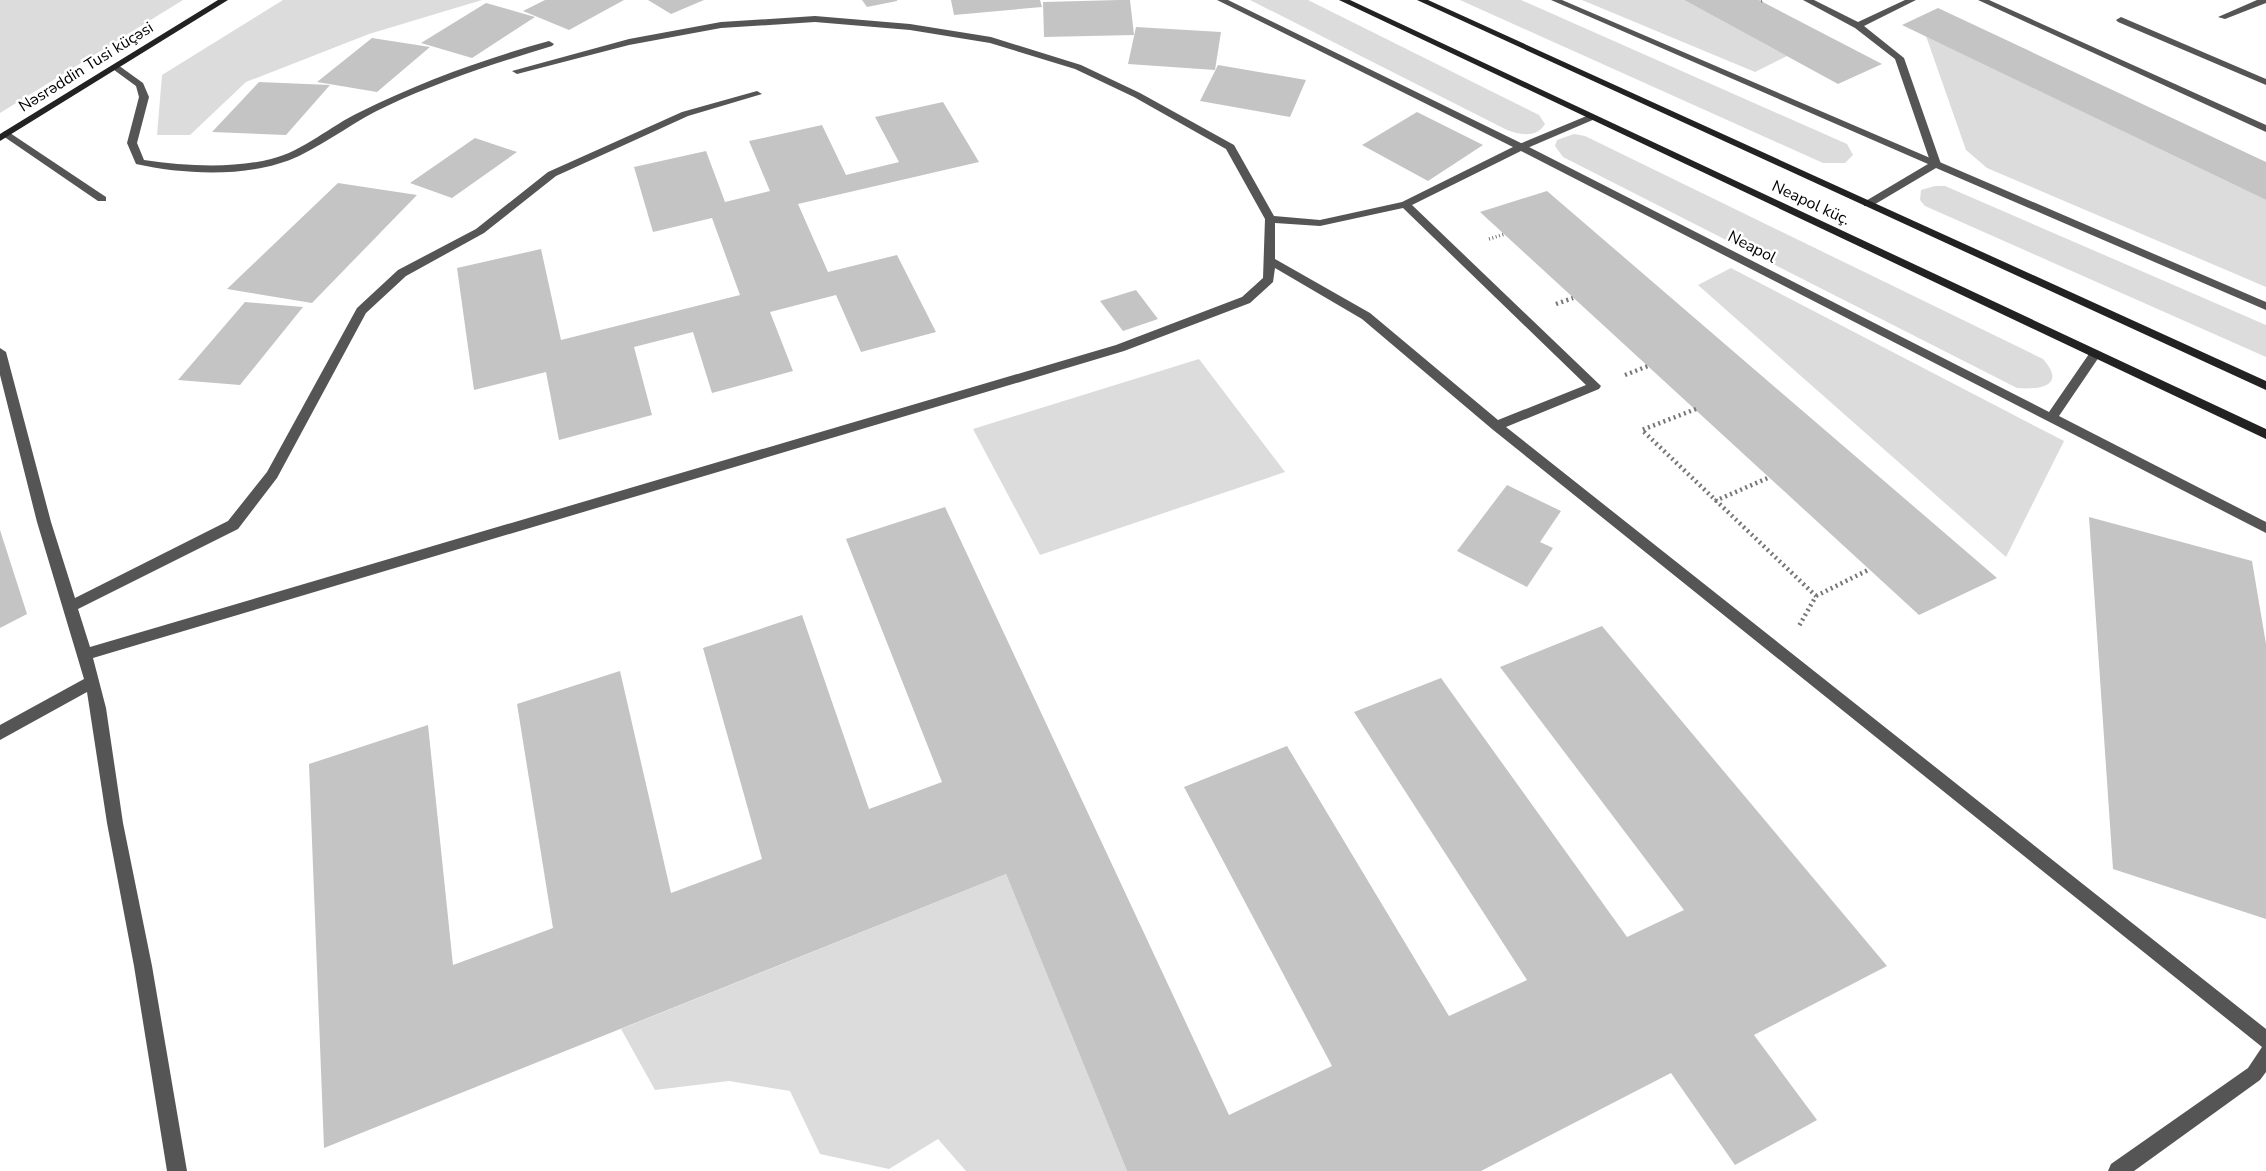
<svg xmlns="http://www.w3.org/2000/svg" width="2266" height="1171" viewBox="0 0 2266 1171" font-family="'Nunito Sans',sans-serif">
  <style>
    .green { fill: #dcdcdc }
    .building { fill: #c4c4c4 }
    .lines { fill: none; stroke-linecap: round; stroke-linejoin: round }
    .path-far1 { stroke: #777; stroke-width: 3.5; stroke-dasharray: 1 2.5; stroke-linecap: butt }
    .path { stroke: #777; stroke-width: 4.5; stroke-dasharray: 2 3.5; stroke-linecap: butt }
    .lane { fill: #555; fill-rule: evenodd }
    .street { fill: #555; fill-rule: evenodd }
    .secondary { fill: #222; fill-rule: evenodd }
    .labels { text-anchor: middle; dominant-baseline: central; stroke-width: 5; stroke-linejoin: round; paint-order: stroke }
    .far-street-label { font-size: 16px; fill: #000; stroke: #fff }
  </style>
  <rect width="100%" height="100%" fill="#fff"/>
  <path class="green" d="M 0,0 L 183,0 L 0,113 Z
    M 283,0 L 482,0 L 369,34 L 246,82 L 190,135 L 157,135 L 162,75 Z
    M 1250,0 L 1308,0 L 1539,115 L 1545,124 C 1537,138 1520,135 1507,130 Z
    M 1460,0 L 1521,0 L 1847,144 L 1853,155 L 1845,163 L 1823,163 Z
    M 1582,0 L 1684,0 L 1787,56 L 1755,72 Z
    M 1926,36 L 2266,200 L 2266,287 L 1987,168 L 1966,150 Z
    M 1574,134 L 1585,136 L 2043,359 C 2067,386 2040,390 2017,388 L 1563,157 L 1555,146 L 1557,140 Z
    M 1945,186 L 2266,325 L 2266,357 L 1925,206 L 1920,200 L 1921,190 L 1935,186 Z
    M 1731,268 L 2064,441 L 2006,557 L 1698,285 Z
    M 1199,359 L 1285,472 L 1040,555 L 973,429 Z
    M 1006,874 L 1127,1171 L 966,1171 L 938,1139 L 889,1169 L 820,1154 L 790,1091 L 729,1081 L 655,1090 L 621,1029 Z"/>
  <path class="building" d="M 545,0 L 624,0 L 569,30 L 523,11 Z
    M 648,0 L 704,0 L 671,14 Z
    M 862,0 L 897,0 L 897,1 L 867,7 Z
    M 951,0 L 1040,0 L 1042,7 L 954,15 Z
    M 1119,0 L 1130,0 L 1134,35 L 1044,37 L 1043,2 Z
    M 1684,0 L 1759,0 L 1882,64 L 1838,84 Z
    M 486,3 L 535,17 L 472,58 L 421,43 Z
    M 1938,8 L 2266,162 L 2266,200 L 1902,25 Z
    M 1136,27 L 1221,32 L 1215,70 L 1128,64 Z
    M 372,38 L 430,47 L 377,92 L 317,82 Z
    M 1218,65 L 1306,80 L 1290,117 L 1200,101 Z
    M 259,82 L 330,85 L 286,135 L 212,132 Z
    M 943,102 L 979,162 L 798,204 L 828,272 L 897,255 L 936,332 L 861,352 L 836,295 L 770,312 L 793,371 L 712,393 L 693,332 L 634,347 L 652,415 L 559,440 L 546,372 L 474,390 L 457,268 L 541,249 L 561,340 L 740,295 L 712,218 L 653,232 L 634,167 L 706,151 L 725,202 L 770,191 L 749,141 L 822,125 L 846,175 L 899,162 L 875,117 Z
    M 1417,112 L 1483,145 L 1428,181 L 1362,145 Z
    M 475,138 L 517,152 L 452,198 L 410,183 Z
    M 338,183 L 417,195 L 312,303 L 227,289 Z
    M 1547,191 L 1997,578 L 1919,615 L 1480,212 Z
    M 1136,290 L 1158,319 L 1123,331 L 1100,301 Z
    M 245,302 L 303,307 L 240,385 L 178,380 Z
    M 1507,485 L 1561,511 L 1540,542 L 1553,548 L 1527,587 L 1457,551 Z
    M 945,507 L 1229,1115 L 1332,1066 L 1184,787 L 1287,746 L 1449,1016 L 1527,980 L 1354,712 L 1441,678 L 1627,937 L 1684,910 L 1500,667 L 1602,626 L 1887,966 L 1754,1035 L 1817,1120 L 1735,1165 L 1671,1073 L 1481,1171 L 1127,1171 L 1006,874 L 324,1148 L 309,764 L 428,725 L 453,965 L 553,928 L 517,704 L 620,671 L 671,893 L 762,859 L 703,648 L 802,615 L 869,809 L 942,782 L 846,539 Z
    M 2089,517 L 2252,561 L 2266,644 L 2266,919 L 2113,869 Z
    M 0,530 L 27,614 L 0,628 Z"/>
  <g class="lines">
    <path class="path-far1" d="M 1761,1 L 1764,0
      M 1489,239 L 1505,234"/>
    <path class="path" d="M 1556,304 L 1573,298
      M 1625,375 L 1648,366
      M 1696,409 L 1642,430 L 1816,596 L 1799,626
      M 1715,501 L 1770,477
      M 1816,596 L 1870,569"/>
    <path class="lane" d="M 1803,0 L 1814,0 L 1858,22 L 1905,0 L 1916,0 L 1864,26 L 1904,58 L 1941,164 L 1940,166 L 1936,167 L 1931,164 L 1895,59 L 1855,28 Z
      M 1978,0 L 1989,0 L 2266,125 L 2266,132 Z
      M 2257,0 L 2266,0 L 2266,3 L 2225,19 L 2218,17 Z
      M 815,16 L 910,24 L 991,37 L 1081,65 L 1140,93 L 1234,145 L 1274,216 L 1320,220 L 1402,202 L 1517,145 L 1589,115 L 1595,115 L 1595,119 L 1525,149 L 1412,205 L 1601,386 L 1599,389 L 1506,427 L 2266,1029 L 2266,1072 L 2260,1080 L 2134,1171 L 2108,1171 L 2111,1164 L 2248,1068 L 2262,1047 L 1492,429 L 1362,319 L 1275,268 L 1273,282 L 1250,303 L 1124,351 L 93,658 L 106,708 L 123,823 L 152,966 L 187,1171 L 167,1171 L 134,966 L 107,823 L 87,692 L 0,740 L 0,725 L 84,679 L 37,522 L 0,375 L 0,348 L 6,352 L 51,522 L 75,598 L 228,521 L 267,472 L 357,308 L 398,270 L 476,229 L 548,172 L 682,112 L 757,91 L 762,94 L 688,116 L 556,176 L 484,233 L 406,276 L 366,313 L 277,478 L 238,529 L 78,609 L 90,647 L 1116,345 L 1242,297 L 1263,278 L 1265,219 L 1226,149 L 1134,97 L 1075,69 L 990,43 L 910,30 L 815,22 L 721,28 L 629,45 L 517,74 L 512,71 L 629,39 L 721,22 ZM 1403,208 L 1586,385 L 1498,420 L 1370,313 L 1275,259 L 1275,223 L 1320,226 Z
      M 2121,17 L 2266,79 L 2266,85 L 2118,22 L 2116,20 Z
      M 549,41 L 554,44 L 552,46 C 496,63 440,81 387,106 C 356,120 330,141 299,156 C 252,178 186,175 136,164 L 127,143 L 139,97 L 136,86 L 110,67 L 118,65 L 143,83 L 149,97 L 137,143 L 144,160 C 185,166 231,169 271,159 C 304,151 330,126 360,112 C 420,82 484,59 549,41 Z
      M 7,131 L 106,197 L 106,201 L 98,201 L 3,136 L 3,132 Z"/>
    <path class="street" d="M 1217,0 L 1228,0 L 1525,145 L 2049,412 L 2091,351 L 2099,351 L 2101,354 L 2099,357 L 2059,416 L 2266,522 L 2266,533 L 1517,149 Z
      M 1551,0 L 1562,0 L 2266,302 L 2266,310 L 1936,168 L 1872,206 L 1864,206 L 1864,202 L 1928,164 Z"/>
    <path class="secondary" d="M 218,0 L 228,0 L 0,141 L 0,134 Z
      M 1339,0 L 1350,0 L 2266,429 L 2266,439 Z
      M 1417,0 L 1428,0 L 2266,381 L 2266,390 Z"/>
  </g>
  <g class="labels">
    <g class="far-street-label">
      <text transform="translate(86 67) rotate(-32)">Nəsrəddin Tusi küçəsi</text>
      <text transform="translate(1811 203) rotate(25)">Neapol küç.</text>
      <text transform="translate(1752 247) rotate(27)">Neapol</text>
    </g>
  </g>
</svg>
